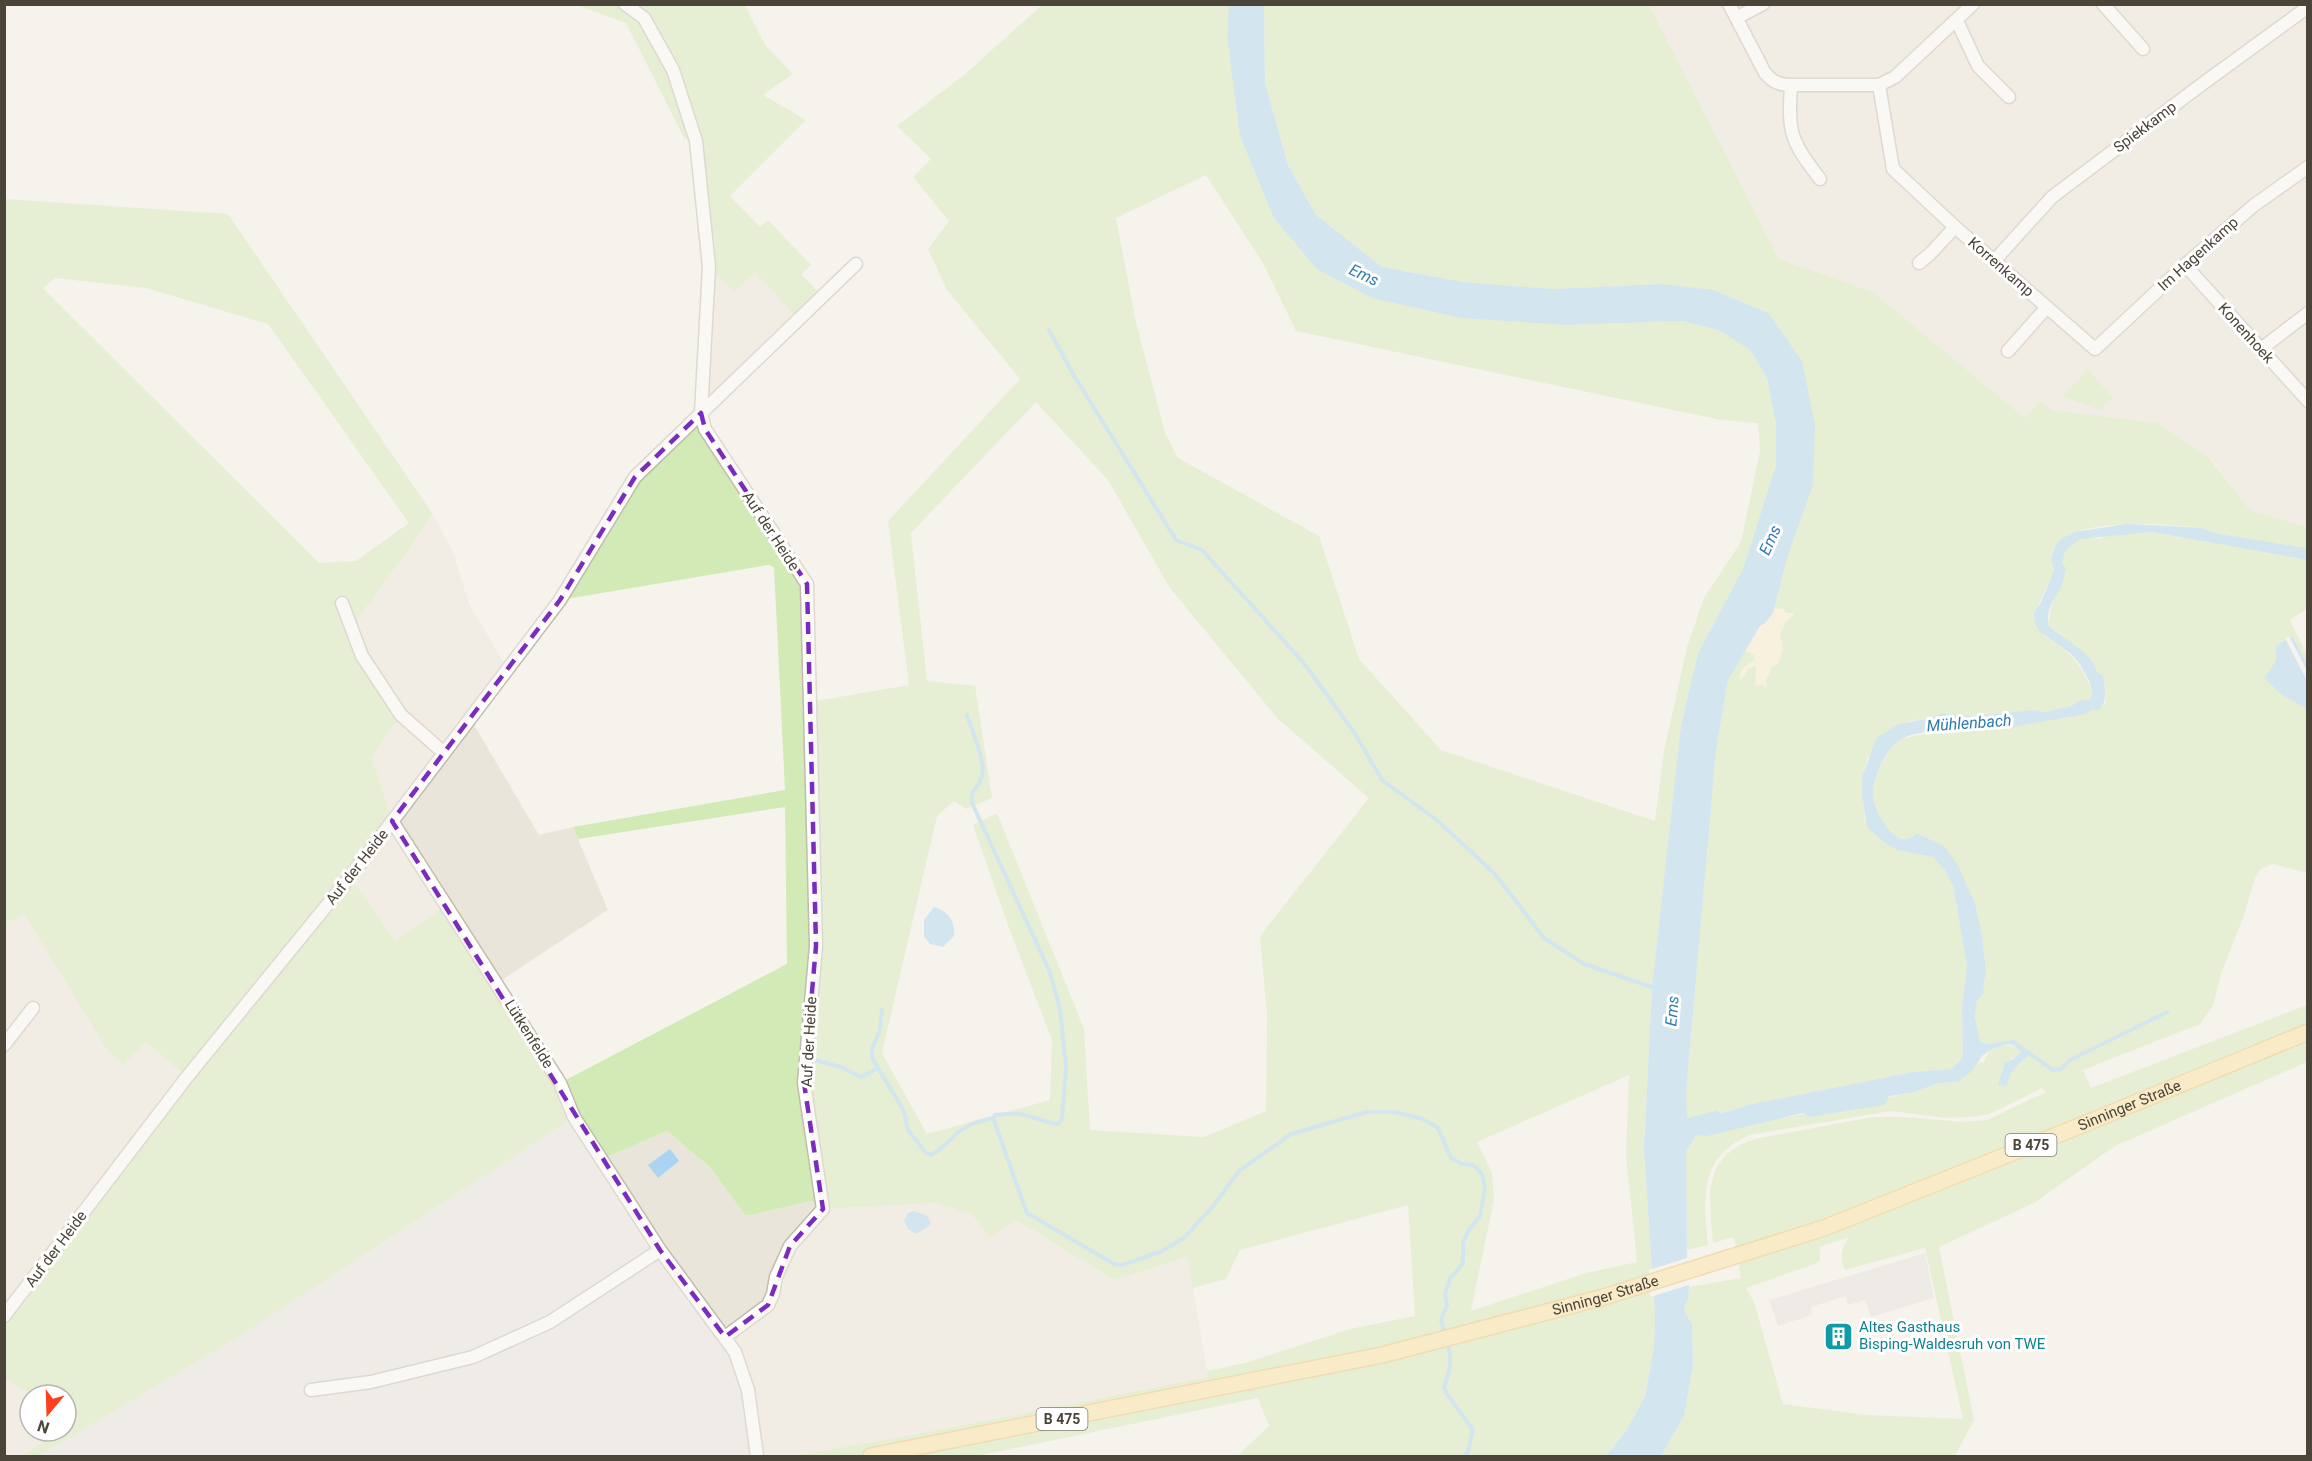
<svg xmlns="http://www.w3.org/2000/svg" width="2312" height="1461" viewBox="0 0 2312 1461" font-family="Roboto,sans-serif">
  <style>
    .residential { fill: #eae5da }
    .industrial { fill: #e6e2dd }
    .green { fill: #d2eab5; fill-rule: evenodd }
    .sand { fill: #f9efc9 }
    .parking { fill: #e5e3e0 }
    .water { fill: #a9d4f2 }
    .pier { fill: #f6f3ec }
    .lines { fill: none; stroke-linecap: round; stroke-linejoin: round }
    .stream { stroke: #a9d4f2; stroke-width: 4 }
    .minor-casing { stroke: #c2bbae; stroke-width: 15 }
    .major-casing { stroke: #e6c16a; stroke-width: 18 }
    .minor { stroke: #fff; stroke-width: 12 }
    .major { stroke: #ffe39c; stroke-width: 15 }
    .marked { fill: none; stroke: #7b2cbf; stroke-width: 4.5; stroke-dasharray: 12 8; stroke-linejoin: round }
    .labels { text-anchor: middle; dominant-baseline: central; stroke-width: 6; stroke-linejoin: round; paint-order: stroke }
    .shield { fill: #fff; stroke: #817c74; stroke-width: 1.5 }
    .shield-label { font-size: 14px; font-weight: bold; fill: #4b4439 }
    .street-label { font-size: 15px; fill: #4b4439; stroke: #fff }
    .culture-label { font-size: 15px; fill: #0d838f; stroke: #fff; text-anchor: start }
    .water-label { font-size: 16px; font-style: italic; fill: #2e7ab2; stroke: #fff }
  </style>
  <rect width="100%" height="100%" fill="#f6f3ec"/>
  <path class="residential" d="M 1649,5 L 2307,5 L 2307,527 L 2250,510 L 2212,460 L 2158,423 L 2051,410 L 2025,418 L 1873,292 L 1779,259 Z
    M 709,267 L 755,272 L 798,319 L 701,413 Z
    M 432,513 L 453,552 L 469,604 L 507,668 L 470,718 L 539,835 L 573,827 L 608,910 L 497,983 L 395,941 L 350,877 L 392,821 L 372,757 L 401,715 L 351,628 L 419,535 Z
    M 25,914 L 107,1050 L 146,1042 L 187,1077 L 5,1316 L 5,923 Z
    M 667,1131 L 710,1167 L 747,1216 L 812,1201 L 824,1209 L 936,1203 L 972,1214 L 1014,1220 L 1115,1280 L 1188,1257 L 1208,1377 L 902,1437 L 792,1456 L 757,1456 L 602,1159 Z
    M 4,1380 L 34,1395 L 30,1395 L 30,1431 L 59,1431 L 23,1456 L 5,1456 Z"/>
  <path class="industrial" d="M 574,1117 L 735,1352 L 757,1456 L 39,1456 L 240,1336 Z"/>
  <path class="green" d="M 576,5 L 745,5 L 765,45 L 793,74 L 763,95 L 806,120 L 730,196 L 760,227 L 768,220 L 811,265 L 801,274 L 822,296 L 798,319 L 755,272 L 734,291 L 709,267 L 696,141 L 684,138 L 626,23 Z
    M 1042,5 L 1229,5 L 1227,36 L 1317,269 L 1567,325 L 1683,321 L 1721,331 L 1750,350 L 1767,378 L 1776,425 L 1776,465 L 1743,569 L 1698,653 L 1681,725 L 1652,987 L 1644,1150 L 1655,1315 L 1654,1347 L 1645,1397 L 1626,1431 L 1606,1456 L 1237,1456 L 1269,1426 L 1258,1398 L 977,1456 L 792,1456 L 902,1437 L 1208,1377 L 1207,1371 L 1245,1363 L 1350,1329 L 1415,1316 L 1408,1205 L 1240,1250 L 1226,1279 L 1193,1288 L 1187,1257 L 1115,1280 L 1015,1220 L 990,1238 L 972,1214 L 936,1203 L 823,1209 L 812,1201 L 746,1216 L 710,1167 L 667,1131 L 602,1159 L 574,1117 L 240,1336 L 39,1456 L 23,1456 L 59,1431 L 66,1431 L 66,1426 L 78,1417 L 66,1411 L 66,1395 L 34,1395 L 5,1380 L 4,1316 L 187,1077 L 146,1042 L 123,1065 L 107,1050 L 25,915 L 5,923 L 5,199 L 228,214 L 432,513 L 419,535 L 351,628 L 401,715 L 372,757 L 392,821 L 350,877 L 395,941 L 447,905 L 560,1083 L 787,964 L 785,807 L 578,839 L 573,827 L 785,790 L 774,567 L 768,565 L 560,600 L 635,477 L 701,413 L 807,584 L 810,702 L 909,685 L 888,521 L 1020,379 L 947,290 L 928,249 L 949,221 L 913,177 L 931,159 L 897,126 L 964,75 ZM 1206,175 L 1263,263 L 1296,331 L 1721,420 L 1758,423 L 1760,451 L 1741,542 L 1704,598 L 1687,647 L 1664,751 L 1655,821 L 1441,750 L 1359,659 L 1319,536 L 1178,458 L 1165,433 L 1136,322 L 1116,218 ZM 55,278 L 146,288 L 268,324 L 409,523 L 356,561 L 319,563 L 43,288 ZM 1036,402 L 1108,480 L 1170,588 L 1278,719 L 1369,798 L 1260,936 L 1267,1015 L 1266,1111 L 1204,1137 L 1090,1130 L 1084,1029 L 997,813 L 973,825 L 1009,928 L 1052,1040 L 1050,1100 L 927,1134 L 882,1053 L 937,816 L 954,801 L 966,809 L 992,798 L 975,686 L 927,681 L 911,533 ZM 1629,1075 L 1626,1155 L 1637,1262 L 1586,1273 L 1471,1311 L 1494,1199 L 1492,1173 L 1477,1142 Z
    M 1264,5 L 1649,5 L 1779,259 L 1873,292 L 2025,418 L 2040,401 L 2051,410 L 2158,423 L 2210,459 L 2250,510 L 2307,527 L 2307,548 C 2279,543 2250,540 2221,534 C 2214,532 2207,529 2199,528 C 2169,524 2056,514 2051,557 C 2051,562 2053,566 2054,570 L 2038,606 L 2044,636 C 2061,646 2075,656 2084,674 C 2089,684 2095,690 2089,700 L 2076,702 L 2072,706 L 2045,712 L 2034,710 L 1972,716 L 1941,713 L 1933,717 L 1910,721 L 1867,759 L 1866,768 L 1862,774 L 1865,822 L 1897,850 L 1933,857 L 1944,869 L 1953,886 L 1967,966 L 1962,1006 L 1963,1057 L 1951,1069 L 1913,1072 L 1768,1101 C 1751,1102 1737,1110 1720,1113 L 1718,1110 L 1687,1118 L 1686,1116 L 1686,1093 L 1716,751 L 1728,680 L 1745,650 L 1754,655 L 1755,660 L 1744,667 L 1741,679 L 1748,669 L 1757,665 L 1755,685 L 1767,684 L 1765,680 L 1769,674 L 1771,668 C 1785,659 1780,647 1780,633 L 1786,621 L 1793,615 L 1793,613 L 1773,613 L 1788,555 L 1802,361 L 1662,284 L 1553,289 L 1463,282 L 1382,267 L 1316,215 L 1288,165 L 1265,83 Z
    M 2088,369 L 2113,398 L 2100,410 L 2062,396 Z
    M 2152,532 L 2307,560 L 2307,609 L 2290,620 L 2307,655 L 2307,664 L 2293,638 L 2276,645 L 2282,695 L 2305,708 L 2308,729 L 2307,873 L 2273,864 L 2261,869 L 2255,878 L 2244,915 L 2220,977 L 2213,1006 L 2200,1024 L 2083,1070 L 2091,1088 L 2307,1005 L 2307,1062 L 2115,1146 L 2034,1203 L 1939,1247 L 1974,1420 L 1955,1456 L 1661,1456 L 1684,1416 L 1693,1366 L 1692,1324 L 1685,1313 L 1684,1307 L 1688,1301 L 1689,1287 L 1741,1278 L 1734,1237 L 1713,1243 C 1709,1197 1701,1157 1755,1139 L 1872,1117 L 1905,1117 L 1964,1122 L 1987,1120 L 2046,1092 L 2042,1088 L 1989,1114 L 1972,1117 L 1946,1118 L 1891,1111 L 1749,1135 C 1698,1158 1704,1197 1708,1245 L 1687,1250 L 1686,1152 L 1696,1135 L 1911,1093 L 1939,1083 L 1958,1082 L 1980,1062 L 1983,1063 L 1990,1050 C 2002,1046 2013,1041 2021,1053 L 2006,1063 L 2001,1072 L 2008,1075 L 2028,1056 L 2014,1040 L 1987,1044 L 1980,1042 L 1975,1017 L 1977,999 L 1984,988 L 1986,967 L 1982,936 L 1975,903 L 1924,836 L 1917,833 C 1913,836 1911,839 1905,839 C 1887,837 1871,810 1873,792 C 1875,772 1886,753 1899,739 L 1953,729 L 2011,729 L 2018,726 L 2085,714 L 2091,709 L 2099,710 L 2106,702 L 2104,680 L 2066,639 L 2048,625 L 2053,597 L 2060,589 L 2062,556 L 2065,551 L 2080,539 L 2086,537 L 2100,539 L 2107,535 ZM 1849,1237 C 1842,1248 1839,1256 1845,1270 L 1925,1248 L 1963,1419 L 1867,1415 L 1783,1404 L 1754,1302 L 1746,1288 L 1815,1264 L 1820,1260 L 1820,1247 Z"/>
  <path class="sand" d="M 1775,608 L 1783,609 L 1787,614 L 1794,612 L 1786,621 L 1780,633 L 1783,649 L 1778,664 L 1771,668 L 1769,674 L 1765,679 L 1767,684 L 1765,689 L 1762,683 L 1755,685 L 1756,665 L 1748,669 L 1740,680 C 1739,667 1746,666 1755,660 L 1754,655 L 1745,650 L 1760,626 L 1765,623 Z"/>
  <path class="parking" d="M 1925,1253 L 1934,1298 L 1871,1317 L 1865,1300 L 1848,1305 L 1845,1296 L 1811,1307 L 1812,1315 L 1778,1326 L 1769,1300 Z"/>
  <path class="water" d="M 1229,5 L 1264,5 L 1265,83 L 1288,165 L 1316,215 L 1382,267 L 1463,282 L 1553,289 L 1662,284 L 1713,290 L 1768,313 L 1802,361 L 1815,425 L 1813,485 L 1788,555 L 1773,613 L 1765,623 L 1760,626 L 1728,680 L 1716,751 L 1686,1093 L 1687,1118 L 1718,1110 L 1720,1113 C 1738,1110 1751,1102 1768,1101 L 1913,1072 L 1951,1069 L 1963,1057 L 1962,1006 L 1967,966 L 1953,886 L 1944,869 L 1933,857 L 1897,850 L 1885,843 L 1867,827 L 1862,793 L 1862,774 L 1866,768 L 1873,746 L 1879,736 L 1897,725 L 1933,717 L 1941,713 L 1972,716 L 2034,710 L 2045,712 L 2072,706 L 2076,702 L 2083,700 L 2090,700 L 2092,693 L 2090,683 L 2080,664 L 2070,653 L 2040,632 L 2035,623 L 2034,613 L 2041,602 L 2054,570 L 2051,558 L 2055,546 L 2061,539 L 2075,532 L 2126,524 L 2169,526 L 2201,528 L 2220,534 L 2307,548 L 2307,560 L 2152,532 L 2080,539 L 2065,551 L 2062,564 L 2066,568 C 2064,574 2064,582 2061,588 C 2052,601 2047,608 2048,625 C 2063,640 2091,650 2097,672 L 2103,676 C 2105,687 2108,702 2099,710 L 2091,710 L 2086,714 L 2018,726 L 2011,729 C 1991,726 1912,728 1898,741 C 1885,752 1873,777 1873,794 C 1872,808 1892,846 1910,838 C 1913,837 1915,835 1917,833 L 1945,847 L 1957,864 L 1975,903 L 1982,936 L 1986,969 L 1983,994 L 1977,1000 L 1975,1017 L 1980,1042 L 1988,1044 L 2014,1040 L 2034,1055 L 2032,1057 L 2028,1056 C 2017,1066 2009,1071 2007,1086 L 1998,1085 L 2005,1062 L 2012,1060 L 2021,1052 L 2013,1045 L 2008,1044 L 1990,1050 L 1982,1056 L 1972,1071 L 1958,1082 L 1939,1083 L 1911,1093 L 1889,1096 L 1884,1105 L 1809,1117 L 1803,1113 L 1707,1136 L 1696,1135 L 1686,1152 L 1687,1261 L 1689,1287 L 1688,1301 L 1684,1307 L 1685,1313 L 1692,1324 L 1693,1366 L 1684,1416 L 1661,1456 L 1606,1456 L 1626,1431 L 1645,1397 L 1654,1347 L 1655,1315 L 1644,1150 L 1652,987 L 1681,725 L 1698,653 L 1743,569 L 1776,465 L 1776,425 L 1767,378 L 1750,350 L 1721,331 L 1683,321 L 1567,325 L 1462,318 L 1372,298 L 1317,269 L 1274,218 L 1240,136 L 1227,36 Z
    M 2293,637 L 2307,664 L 2307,729 L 2305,708 L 2282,695 L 2264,678 L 2276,661 L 2276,645 Z
    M 934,907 C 949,912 955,920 954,936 L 943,947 L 930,944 L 924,936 L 924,920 Z
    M 670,1149 L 679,1161 L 658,1178 L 648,1165 Z
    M 913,1211 C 921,1213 928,1214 931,1223 L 928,1227 L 916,1234 L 908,1229 L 904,1221 L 908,1213 Z"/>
  <path class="pier" d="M 2289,636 L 2307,671 L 2307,681 L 2285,638 Z
    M 1690,1257 L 1692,1284 L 1650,1297 L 1649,1270 Z"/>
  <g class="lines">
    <path class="stream" d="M 1049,330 L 1073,374 L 1176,540 L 1202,550 L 1303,662 L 1354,732 L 1382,780 L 1438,821 L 1495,874 L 1544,938 L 1584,964 L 1652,987
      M 967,715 C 972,730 986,762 982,777 C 979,788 970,788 972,803 L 1049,970 L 1060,1009 L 1066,1067 L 1062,1119 L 1058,1124 C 1046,1123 1036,1117 1024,1115 C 1014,1113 1005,1114 995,1115 L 993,1118 L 1027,1213 L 1114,1264 L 1122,1265 L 1160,1252 L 1184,1238 L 1214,1205 L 1239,1171 L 1291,1134 L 1367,1112 L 1395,1112 L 1423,1119 L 1438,1128 L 1451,1158 L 1462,1164 L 1473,1165 L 1482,1174 L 1485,1187 L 1480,1216 L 1469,1230 L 1463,1242 L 1463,1262 L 1457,1271 L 1450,1278 L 1445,1294 L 1447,1305 L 1441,1320 L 1445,1334
      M 882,1010 L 880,1030 L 872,1049 L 872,1058 L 904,1111 L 908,1130 L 926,1153 L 931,1155 C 942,1150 949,1141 957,1133 C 968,1124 980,1121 993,1118
      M 2029,1053 L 2053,1070 L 2061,1069 L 2070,1060 L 2167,1012
      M 816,1060 L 843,1068 L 861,1077 L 878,1068
      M 1447,1341 C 1452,1359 1451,1369 1444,1387 L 1447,1394 L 1473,1430 L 1468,1452 L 1464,1456"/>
    <defs>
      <path id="minor" d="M 625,4 L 644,18 L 673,70 L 696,141 L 709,267 L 701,413 L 705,429 L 807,584 L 816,946 L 804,1083 L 823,1209 L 790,1246 L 776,1277 L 773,1294 L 768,1305 L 725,1337
        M 1729,4 L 1765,73 C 1773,82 1779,85 1791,85 L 1879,85 L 1895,77 L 1973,4
        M 2103,4 L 2143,49
        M 1736,18 L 1763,4
        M 1957,21 L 1978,66 L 2009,97
        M 1791,85 C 1788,133 1790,140 1820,179
        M 1879,85 L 1893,169 L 1955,227 L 2095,349 L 2185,265 L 2253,206 L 2308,167
        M 1994,261 L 2052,197 L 2205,82 L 2308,7
        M 1919,263 L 1930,254 L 1955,227
        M 2185,265 L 2308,401
        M 2261,349 L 2308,313
        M 2008,351 L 2047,307
        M 342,603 L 362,656 L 401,715 L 443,752
        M 392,821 L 560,1083 L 574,1117 L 660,1250 L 735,1352 L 748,1390 L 757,1456
        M 4,1045 L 33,1008
        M 4,1316 L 187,1077 L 350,877 L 560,600 L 635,477 L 856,264
        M 311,1390 L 371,1382 L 473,1357 L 550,1322 L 660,1250"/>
      <g id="major">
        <path id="s1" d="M 871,1456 L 1382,1355 L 1604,1297 L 1824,1228 L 2072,1129 L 2308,1032"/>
      </g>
    </defs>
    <use href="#minor" class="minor-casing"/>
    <use href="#major" class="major-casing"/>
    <use href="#minor" class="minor"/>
    <use href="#major" class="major"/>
  </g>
  <path d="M0 0H2312V1461H0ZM 701,413 L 705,429 L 807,584 L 816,946 L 804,1083 L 823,1209 L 790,1246 L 768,1305 L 725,1337 L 660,1250 L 392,821 L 560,600 L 635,477 Z" fill="#f6f3ec" fill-opacity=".55" fill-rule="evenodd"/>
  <path class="marked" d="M 701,413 L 705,429 L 807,584 L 816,946 L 804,1083 L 823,1209 L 790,1246 L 768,1305 L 725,1337 L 660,1250 L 392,821 L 560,600 L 635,477 Z"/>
  <defs>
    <symbol id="building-square" viewBox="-11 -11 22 22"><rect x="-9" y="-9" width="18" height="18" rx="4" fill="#0f9aa8" stroke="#fff"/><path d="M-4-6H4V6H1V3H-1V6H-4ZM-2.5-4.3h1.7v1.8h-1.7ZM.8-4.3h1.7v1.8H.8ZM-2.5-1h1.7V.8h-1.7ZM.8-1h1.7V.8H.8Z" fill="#fff"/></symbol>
  </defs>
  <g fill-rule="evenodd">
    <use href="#building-square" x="1822" y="1320" width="33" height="33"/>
  </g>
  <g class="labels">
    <g class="shield">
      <rect x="2005.5" y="1134" width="51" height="22" rx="4.5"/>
      <rect x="1036.5" y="1408" width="51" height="22" rx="4.5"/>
    </g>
    <g class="shield-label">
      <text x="2031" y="1145">B 475</text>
      <text x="1062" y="1419">B 475</text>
    </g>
    <g class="street-label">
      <text transform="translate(2145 127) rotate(-37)">Spiekkamp</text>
      <text transform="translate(2198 254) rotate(-42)">Im Hagenkamp</text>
      <text transform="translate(2001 267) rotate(41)">Korrenkamp</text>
      <text transform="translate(2246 333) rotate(48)">Konenhoek</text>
      <text transform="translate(771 531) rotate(57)">Auf der Heide</text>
      <text transform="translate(357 867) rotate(-52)">Auf der Heide</text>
      <text transform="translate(529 1034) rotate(58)">Lütkenfelde</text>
      <text transform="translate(809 1042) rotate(-87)">Auf der Heide</text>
      <text stroke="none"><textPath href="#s1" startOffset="1310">Sinninger Straße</textPath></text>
      <text transform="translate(56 1249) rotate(-53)">Auf der Heide</text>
      <text stroke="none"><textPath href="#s1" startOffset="752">Sinninger Straße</textPath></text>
    </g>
    <g class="culture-label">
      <text x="1859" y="1327">Altes Gasthaus<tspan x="1859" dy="17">Bisping-Waldesruh von TWE</tspan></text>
    </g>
    <g class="water-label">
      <text transform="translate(1364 275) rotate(25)">Ems</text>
      <text transform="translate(1770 540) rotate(-66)">Ems</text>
      <text transform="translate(1969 723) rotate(-4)">Mühlenbach</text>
      <text transform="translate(1672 1011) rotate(-85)">Ems</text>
    </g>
  </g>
  <rect width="2312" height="1461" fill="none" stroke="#4b4439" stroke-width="12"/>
  <g transform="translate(48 1413) rotate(199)"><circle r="28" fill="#ffffff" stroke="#b7b4b0" stroke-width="1.5"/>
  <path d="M0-4.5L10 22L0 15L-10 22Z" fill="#fc3f1d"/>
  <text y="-9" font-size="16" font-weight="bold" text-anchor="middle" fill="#4b4439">N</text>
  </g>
</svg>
